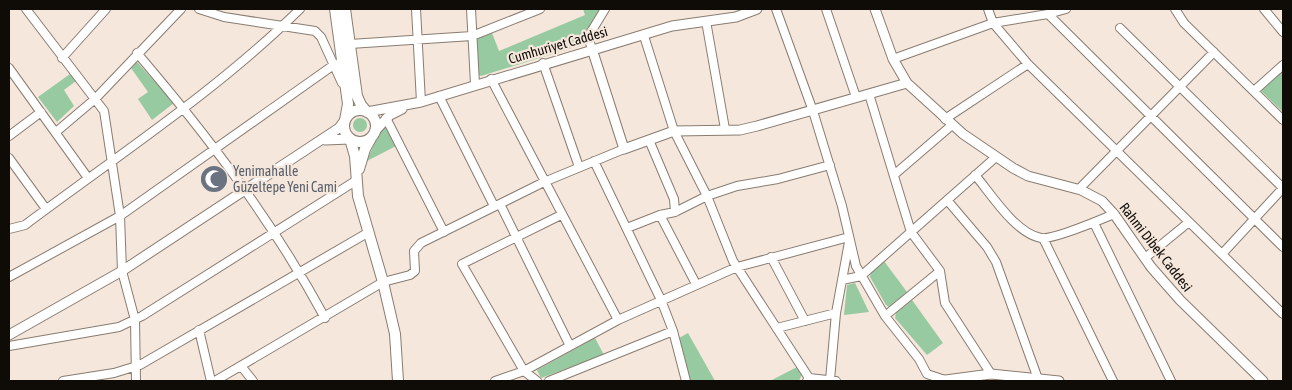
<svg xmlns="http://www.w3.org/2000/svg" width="1292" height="390" viewBox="0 0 1292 390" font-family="'Asap Condensed',sans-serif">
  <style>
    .green { fill: #97caa1 }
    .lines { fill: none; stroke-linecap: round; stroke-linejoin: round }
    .minor-casing { stroke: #897c71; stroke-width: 10 }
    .tertiary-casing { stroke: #897c71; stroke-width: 11 }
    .secondary-casing { stroke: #897c71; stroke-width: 12 }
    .minor { stroke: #fff; stroke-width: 8 }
    .tertiary { stroke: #fff; stroke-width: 9 }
    .secondary { stroke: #fff; stroke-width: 10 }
    .labels { text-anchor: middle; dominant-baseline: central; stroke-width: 4.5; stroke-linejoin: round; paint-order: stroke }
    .street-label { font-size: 14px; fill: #0f0b07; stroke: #f5e7db }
    .worship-label { font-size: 14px; fill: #5b616d; stroke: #f5e7db; text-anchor: start }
  </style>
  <rect width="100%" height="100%" fill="#f5e7db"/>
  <path class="green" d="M 583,9 L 600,9 L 582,38 L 569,49 L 481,76 L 478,74 L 477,39 L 492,33 L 499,51 L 585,15 Z
    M 137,62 L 174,103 L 152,120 L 138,99 L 148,92 L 131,68 Z
    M 1283,69 L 1283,112 L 1261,91 Z
    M 70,74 L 76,81 L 64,90 L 74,106 L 57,122 L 38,97 Z
    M353 125a7 7 0 1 1 14 0a7 7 0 1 1-14 0Z
    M 386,125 L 396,146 L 367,161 L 379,132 Z
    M 884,261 L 907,292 L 889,307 L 886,305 L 870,277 L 871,272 Z
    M 855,283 L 869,312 L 844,315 L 847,285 Z
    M 912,300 L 943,343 L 927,355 L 895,318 L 896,313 Z
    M 688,333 L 715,381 L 690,381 L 679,338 Z
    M 595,338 L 604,355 L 541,378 L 537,370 Z
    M 797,367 L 802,374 L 799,381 L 770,381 Z"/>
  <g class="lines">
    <defs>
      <path id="minor" d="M 26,9 L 104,111 L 120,216 L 122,271 L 135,320 L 136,381
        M 199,9 L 224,17 L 315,31 L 321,37 L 342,83
        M 416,9 L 421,102
        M 471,9 L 475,84
        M 776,9 L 813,111 L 842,206 L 856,266 L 885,316 L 919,359 L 927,374 L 945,380
        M 826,9 L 856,97
        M 988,9 L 993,23 L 1028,64 L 1283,314
        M 1175,9 L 1184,23 L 1283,120
        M 1264,9 L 1283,32
        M 1048,14 L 1283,247
        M 706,21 L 725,129
        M 1120,28 L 1283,188
        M 644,36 L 674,131 L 707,196 L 733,261 L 809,378
        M 350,44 L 472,36 L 540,9
        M 592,49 L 588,37 L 605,9
        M 137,53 C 208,136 273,222 325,318
        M 62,58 L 106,9
        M 893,59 L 993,23 L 1048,14 L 1066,9
        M 543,63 L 579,167
        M 9,68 L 88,178
        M 491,79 L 618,320
        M 1254,91 L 1283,65
        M 869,94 L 911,232 L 940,271 L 945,303 L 991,374
        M 439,96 L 494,206
        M 386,118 L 444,232
        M 945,119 L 1028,64
        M 56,132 L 95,99 L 181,9
        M 9,136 L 41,112
        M 649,140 L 674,199 L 675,212
        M 9,158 L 46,209
        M 594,161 L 661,300 L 673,331 L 686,381
        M 895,174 L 952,125
        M 975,175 C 992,195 1015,233 1041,238 C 1053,240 1102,219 1114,214
        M 1079,189 L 1214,52
        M 947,200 L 987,247 L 996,262 L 1038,379
        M 500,204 L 570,346
        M 660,215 L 696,284
        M 1094,223 L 1171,381
        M 627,228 L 660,215 L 675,212 L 707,196 L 737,186 L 778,179 L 830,165
        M 9,229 L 25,225 C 117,156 218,90 300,9
        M 1043,238 L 1113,381
        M 1222,254 L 1283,188
        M 771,257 L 805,321
        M 1145,258 L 1189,222
        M 9,277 L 120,216 L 335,64
        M 842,280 L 861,276 L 996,157
        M 885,316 L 940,271
        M 777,328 L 836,313
        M 199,330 L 211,381
        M 9,346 L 119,327 L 142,316 L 357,180
        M 241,366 L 253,381
        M 830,380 L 836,313 L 849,242
        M 63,381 L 114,373 L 140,365 L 369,232
        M 215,381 L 383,282 L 410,275 L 415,271 L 414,251 L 421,243 L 544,182 L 624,149
        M 495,381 L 524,371 L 618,320 L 737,267 L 849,237
        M 537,381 L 524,371 L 462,264 L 561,215
        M 549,381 L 673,331
        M 807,381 L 809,378 L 836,381"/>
      <path id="tertiary" d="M 875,9 L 893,59 L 907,83 L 963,134 L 1013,168 L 1028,176 L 1081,190 L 1102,201 L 1114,214 L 1151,267 L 1180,300 L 1263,381
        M 592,49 L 624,149 L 674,131 L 740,130 L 757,126 L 907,83
        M 367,112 L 421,102 L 672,26 L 736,17 L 757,9
        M 375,131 L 390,115 L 402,109
        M 325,140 L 350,139
        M 9,335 L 122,271 L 339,128 L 345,120
        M 938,381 L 991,374 L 1059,381"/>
      <path id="secondary" d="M 335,9 L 348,104 L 345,120
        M 345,9 L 357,96 L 361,105 L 367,112
        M344 126a16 16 0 1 1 32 0a16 16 0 1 1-32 0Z
        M 350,139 L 355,156 L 358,196 L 383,282 L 395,334 L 398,381
        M 359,169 L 365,149 L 371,138"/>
    </defs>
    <use href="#minor" class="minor-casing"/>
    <use href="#tertiary" class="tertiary-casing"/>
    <use href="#secondary" class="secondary-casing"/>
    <use href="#minor" class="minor"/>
    <use href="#tertiary" class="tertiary"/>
    <use href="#secondary" class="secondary"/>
  </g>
  <defs>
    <symbol id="mosque-disc" viewBox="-11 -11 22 22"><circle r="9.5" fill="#6b7280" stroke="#f5e7db"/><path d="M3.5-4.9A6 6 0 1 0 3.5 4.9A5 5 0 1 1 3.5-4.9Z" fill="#fff"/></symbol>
  </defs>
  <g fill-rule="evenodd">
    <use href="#mosque-disc" x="198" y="163" width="32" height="32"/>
  </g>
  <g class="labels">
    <g class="street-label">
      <text transform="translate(558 45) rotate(-16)">Cumhuriyet Caddesi</text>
      <text transform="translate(1156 247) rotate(52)">Rahmi Dibek Caddesi</text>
    </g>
    <g class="worship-label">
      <text x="233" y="171">Yenimahalle<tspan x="233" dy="16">Güzeltepe Yeni Cami</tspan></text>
    </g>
  </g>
  <rect width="1292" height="390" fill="none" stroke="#0f0b07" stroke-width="20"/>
</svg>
